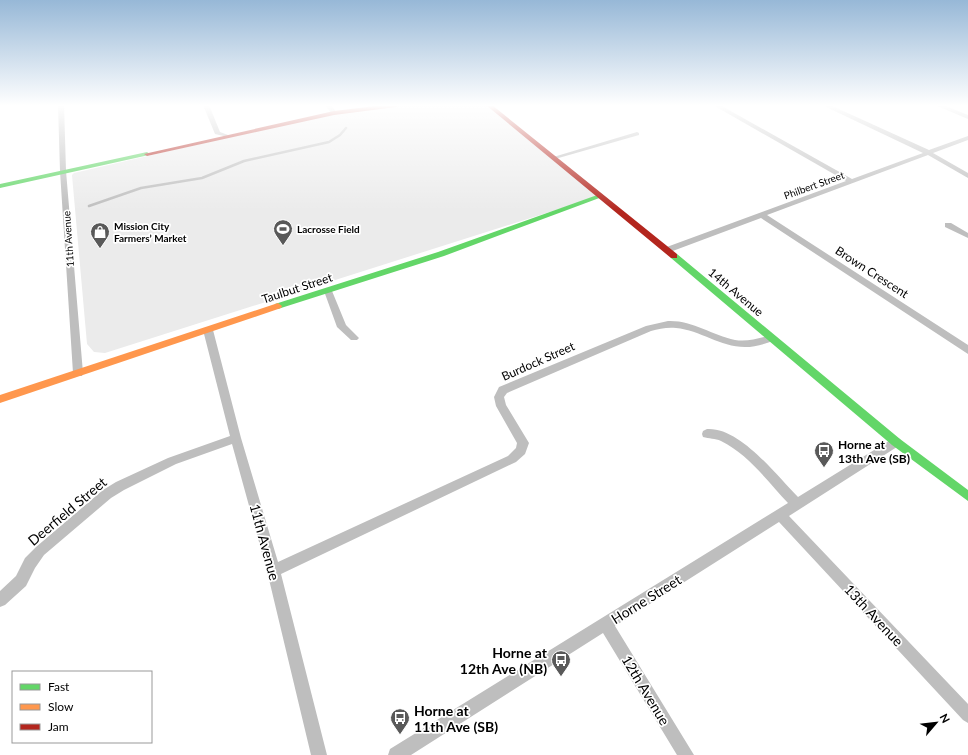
<svg xmlns="http://www.w3.org/2000/svg" width="968" height="755" viewBox="0 0 968 755" font-family="Lato,sans-serif">
  <style>
    .green { fill: #ebebeb }
    .lines { fill: none; stroke-linecap: round; stroke-linejoin: round }
    .stream { stroke: #bebebe; stroke-width: 2.5 }
    .street { fill: #bebebe; fill-rule: evenodd }
    .fast { fill: #63d668; fill-rule: evenodd }
    .slow { fill: #ff974d; fill-rule: evenodd }
    .jam { fill: #b3261e; fill-rule: evenodd }
    .labels { text-anchor: middle; dominant-baseline: central; stroke-width: 3.5; stroke-linejoin: round; paint-order: stroke }
    .far-street-label { font-size: 10px; fill: #000; stroke: #fff }
    .far-poi-label { font-size: 10px; font-weight: bold; fill: #000; stroke: #fff; text-anchor: start }
    .street-label { font-size: 12px; fill: #000; stroke: #fff }
    .poi-label { font-size: 12px; font-weight: bold; fill: #000; stroke: #fff; text-anchor: start }
    .near-street-label { font-size: 14px; fill: #000; stroke: #fff }
    .near-poi-label { font-size: 14px; font-weight: bold; fill: #000; stroke: #fff; text-anchor: end }
  </style>
  <rect width="100%" height="100%" fill="#fff"/>
  <path class="green" d="M 395,105 L 489,105 L 600,196 L 105,353 L 94,352 L 87,344 L 72,175 L 74,173 L 334,113 Z"/>
  <g class="lines">
    <path class="stream" d="M 89,206 L 141,188 L 202,178 L 244,161 L 329,142 L 340,135 L 346,128"/>
    <path class="street" d="M 58,105 L 64,105 L 66,171 L 83,373 L 82,376 L 74,376 L 73,373 L 60,171 Z
      M 203,105 L 209,105 L 220,132 L 228,135 L 228,137 L 215,134 Z
      M 325,105 L 331,105 L 337,113 L 336,114 L 332,114 Z
      M 713,105 L 720,105 L 852,179 L 923,153 L 822,105 L 830,105 L 929,150 L 968,136 L 968,140 L 933,153 L 968,173 L 968,178 L 928,155 L 767,215 L 968,345 L 968,354 L 761,218 L 670,252 L 664,252 L 664,248 L 846,181 Z
      M 935,105 L 943,105 L 968,115 L 968,119 Z
      M 637,132 L 639,133 L 639,135 L 555,159 L 550,158 Z
      M 945,223 L 951,223 L 968,233 L 968,238 L 945,227 Z
      M 328,288 L 332,291 L 346,325 L 359,338 L 357,340 L 351,340 L 337,327 L 324,291 Z
      M 668,321 C 692,320 712,335 735,340 C 748,342 760,338 772,335 L 777,338 L 775,340 C 765,344 755,347 745,347 C 720,347 700,330 676,328 C 667,327 659,329 651,331 L 507,393 L 504,397 L 506,405 L 529,443 L 525,454 L 516,462 L 281,574 L 327,755 L 311,755 L 267,571 L 232,444 L 176,464 L 124,490 L 111,498 L 44,555 L 35,568 L 26,586 L 5,605 L 0,607 L 0,591 L 16,576 L 25,558 L 36,547 L 103,490 L 116,482 L 168,458 L 230,436 L 203,330 L 205,328 L 208,327 L 213,330 L 241,438 L 278,562 L 508,456 L 516,448 L 517,443 L 496,406 L 494,397 L 499,387 L 646,326 Z
      M 707,429 C 740,427 776,475 798,497 L 892,439 L 896,437 L 900,439 L 902,442 L 900,445 L 789,516 L 968,704 L 968,723 L 963,720 L 779,522 L 615,626 L 694,755 L 677,755 L 603,633 L 411,755 L 388,755 L 390,749 L 788,503 C 768,482 748,454 721,441 C 715,438 709,439 703,437 L 702,434 L 703,431 Z"/>
    <path class="fast" d="M 147,152 L 150,154 L 149,155 L 0,188 L 0,184 Z
      M 600,194 L 602,195 L 602,197 L 444,256 L 281,308 L 278,309 L 274,306 L 275,304 L 438,252 Z
      M 671,254 L 677,254 L 900,439 L 968,490 L 968,501 L 892,445 L 671,258 Z"/>
    <path class="slow" d="M 278,303 L 282,306 L 281,308 L 0,403 L 0,395 Z"/>
    <path class="jam" d="M 384,105 L 399,105 L 396,107 L 334,115 L 147,156 L 144,154 L 334,111 Z
      M 486,105 L 492,105 L 677,254 L 677,258 L 671,258 Z"/>
  </g>
  <linearGradient id="sky" x2="0" y2="1"><stop stop-color="#97b8d7"/><stop offset="0.5" stop-color="#fff"/><stop offset="1" stop-color="#fff" stop-opacity="0"/></linearGradient>
  <rect width="968" height="211" fill="url(#sky)"/>
  <defs>
    <symbol id="stadium-pin" viewBox="-11 -11 22 30"><path d="M0 17L-7.5 6A9.5 9.5 0 1 1 7.5 6Z" fill="#595959" stroke="#fff"/><path d="M0-5a6.5 5 0 1 0 0 10a6.5 5 0 1 0 0-10ZM-3.5-1.8h7v3.6h-7Z" fill="#fff"/></symbol>
    <symbol id="shop-pin" viewBox="-11 -11 22 30"><path d="M0 17L-7.5 6A9.5 9.5 0 1 1 7.5 6Z" fill="#595959" stroke="#fff"/><path d="M-5-2.5h2.3a2.7 3.5 0 0 1 5.4 0H5L5.5 6h-11ZM-1.5-2.5h3a1.5 2.3 0 0 0-3 0Z" fill="#fff"/></symbol>
    <symbol id="bus-pin" viewBox="-11 -11 22 30"><path d="M0 17L-7.5 6A9.5 9.5 0 1 1 7.5 6Z" fill="#595959" stroke="#fff"/><path d="M-5-6H5V4H4V6H2V4H-2V6H-4V4H-5ZM-3.5-4V0h7V-4ZM-3.5 1.2v1.5H-2V1.2ZM2 1.2v1.5H3.5V1.2Z" fill="#fff"/></symbol>
  </defs>
  <g fill-rule="evenodd">
    <use href="#stadium-pin" x="272" y="218" width="22" height="30"/>
    <use href="#shop-pin" x="89" y="221" width="22" height="30"/>
    <use href="#bus-pin" x="813" y="440" width="22" height="30"/>
    <use href="#bus-pin" x="550" y="649" width="22" height="30"/>
    <use href="#bus-pin" x="389" y="707" width="22" height="30"/>
  </g>
  <g class="labels">
    <g class="far-street-label">
      <text transform="translate(814 185) rotate(-20)">Philbert Street</text>
      <text transform="translate(68 239) rotate(-94)">11th Avenue</text>
    </g>
    <g class="far-poi-label">
      <text x="114" y="226">Mission City<tspan x="114" dy="12">Farmers’ Market</tspan></text>
      <text x="297" y="229">Lacrosse Field</text>
    </g>
    <g class="street-label">
      <text transform="translate(872 272) rotate(33)">Brown Crescent</text>
      <text transform="translate(297 288) rotate(-18)">Taulbut Street</text>
      <text transform="translate(736 292) rotate(40)">14th Avenue</text>
      <text transform="translate(538 361) rotate(-24)">Burdock Street</text>
    </g>
    <g class="poi-label">
      <text x="838" y="444">Horne at<tspan x="838" dy="14">13th Ave (SB)</tspan></text>
    </g>
    <g class="near-street-label">
      <text transform="translate(67 511) rotate(-40)">Deerfield Street</text>
      <text transform="translate(265 542) rotate(75)">11th Avenue</text>
      <text transform="translate(646 599) rotate(-32)">Horne Street</text>
      <text transform="translate(874 615) rotate(47)">13th Avenue</text>
      <text transform="translate(646 690) rotate(59)">12th Avenue</text>
    </g>
    <g class="near-poi-label">
      <text x="547" y="652">Horne at<tspan x="547" dy="16">12th Ave (NB)</tspan></text>
      <text x="414" y="710" text-anchor="start">Horne at<tspan x="414" dy="16">11th Ave (SB)</tspan></text>
    </g>
  </g>
  <rect x="12" y="671" width="140" height="72" fill="#ffffff" stroke="#999999"/>
  <rect x="20" y="684" width="20" height="6" fill="#63d668" stroke="#999999"/>
  <text x="48" y="691" font-size="12" fill="#000000">Fast</text>
  <rect x="20" y="704" width="20" height="6" fill="#ff974d" stroke="#999999"/>
  <text x="48" y="711" font-size="12" fill="#000000">Slow</text>
  <rect x="20" y="724" width="20" height="6" fill="#b3261e" stroke="#999999"/>
  <text x="48" y="731" font-size="12" fill="#000000">Jam</text>
  <g transform="translate(936 723) rotate(62)" stroke="#ffffff" stroke-width="3" paint-order="stroke">
  <path d="M0-3L7 15L0 10L-7 15Z" fill="#000000"/>
  <text y="-6" font-size="11" font-weight="bold" text-anchor="middle" fill="#000000">N</text>
  </g>
</svg>
